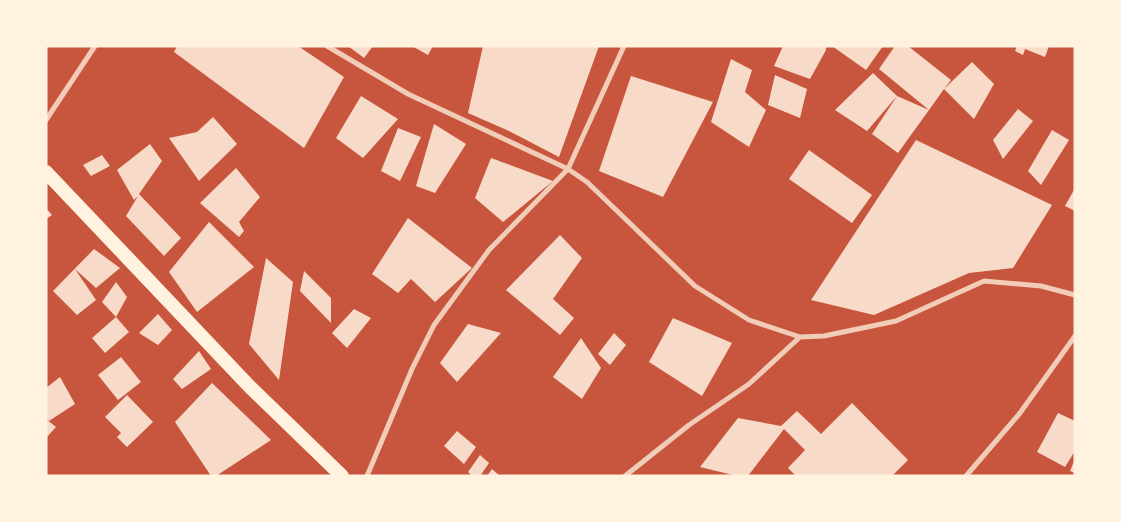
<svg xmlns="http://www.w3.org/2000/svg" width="1121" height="522" viewBox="0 0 1121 522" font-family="Arial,sans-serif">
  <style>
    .building { fill: #f7dbc8 }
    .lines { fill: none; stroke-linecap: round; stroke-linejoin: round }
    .minor { stroke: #f1ccb7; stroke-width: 5 }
    .trunk { stroke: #fff3e0; stroke-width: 14 }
  </style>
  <rect width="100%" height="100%" fill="#c8553d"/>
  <path class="building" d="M 177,46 L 298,46 L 344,77 L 304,148 L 174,52 Z
    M 348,46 L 373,46 L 364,58 Z
    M 412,46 L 433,46 L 428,55 Z
    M 483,46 L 599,46 L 559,157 L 509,131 L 468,113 Z
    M 783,46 L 826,46 L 826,50 L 810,79 L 774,66 Z
    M 832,46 L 883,46 L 866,70 Z
    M 895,46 L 908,46 L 951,80 L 944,89 L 972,62 L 994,84 L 974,119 L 944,89 L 929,110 L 879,69 Z
    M 1017,46 L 1049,46 L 1045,57 L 1025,49 L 1023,55 L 1015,51 Z
    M 731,59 L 752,70 L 745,92 L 766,110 L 749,147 L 711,122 Z
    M 873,73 L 897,96 L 867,131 L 835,110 Z
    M 775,75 L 807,89 L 800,118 L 768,105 Z
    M 631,76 L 713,102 L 663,197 L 599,171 Z
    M 361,96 L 398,119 L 363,158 L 336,138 Z
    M 897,96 L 929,110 L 898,153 L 872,134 Z
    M 1018,109 L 1033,121 L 1003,159 L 993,140 Z
    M 213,117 L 237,144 L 199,181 L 169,138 L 197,132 Z
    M 434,124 L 466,144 L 435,193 L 416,186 Z
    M 398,128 L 421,137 L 400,181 L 381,171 Z
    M 1052,130 L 1069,140 L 1041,185 L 1028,171 Z
    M 916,140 L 1052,205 L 1013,268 L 969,273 L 874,315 L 811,300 Z
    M 150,144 L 162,161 L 139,194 L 181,238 L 164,256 L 126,216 L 138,196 L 134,200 L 117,170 Z
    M 809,150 L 872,195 L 852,223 L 789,179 Z
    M 102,155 L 110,166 L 91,176 L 83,165 Z
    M 491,158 L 553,181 L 503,222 L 475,198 Z
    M 236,168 L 260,197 L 239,222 L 244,231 L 239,237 L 200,203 Z
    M 1075,188 L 1075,211 L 1065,206 Z
    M 46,208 L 52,215 L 46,219 Z
    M 408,218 L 472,268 L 435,302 L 411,279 L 398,293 L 372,274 Z
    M 209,222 L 254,267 L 197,312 L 169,272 Z
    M 560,235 L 582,258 L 553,299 L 574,318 L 560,335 L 506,290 Z
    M 94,249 L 120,268 L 96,288 L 75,269 L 96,300 L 77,315 L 53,291 Z
    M 266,258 L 293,282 L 279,380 L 249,344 Z
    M 304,271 L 331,298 L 331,323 L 300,291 Z
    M 116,282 L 127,297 L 116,317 L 129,332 L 105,353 L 92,338 L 116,317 L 102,302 Z
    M 354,309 L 371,318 L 347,348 L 332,333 Z
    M 158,314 L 172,330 L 158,345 L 139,333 Z
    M 673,318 L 732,343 L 702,396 L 649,362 Z
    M 468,324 L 501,333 L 457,382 L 440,363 Z
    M 614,333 L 626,345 L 610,365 L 598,354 Z
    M 581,338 L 601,368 L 582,399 L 553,377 Z
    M 199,351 L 211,369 L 182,389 L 173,379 Z
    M 121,357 L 141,382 L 118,400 L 98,375 Z
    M 60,377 L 75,404 L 49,421 L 46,418 L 46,388 Z
    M 212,383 L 271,440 L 216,476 L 211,476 L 175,422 Z
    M 127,395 L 153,422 L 127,447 L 117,437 L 121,433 L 105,417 Z
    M 852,403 L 908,460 L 892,476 L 796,476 L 788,468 L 805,450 L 784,429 L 748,476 L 737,476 L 700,467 L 738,418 L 781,426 L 797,411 L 821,434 Z
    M 1058,413 L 1075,421 L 1075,451 L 1065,467 L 1037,452 Z
    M 46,419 L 56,427 L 46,438 Z
    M 457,431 L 476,447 L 464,464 L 444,446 Z
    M 480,455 L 489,463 L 480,476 L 472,476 L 468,472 Z
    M 1075,459 L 1075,473 L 1070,471 Z
    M 492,469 L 500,476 L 487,476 Z"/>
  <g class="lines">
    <path class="minor" d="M 327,46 L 408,94 L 568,169 L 587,182 L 695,286 L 749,320 L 800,337 L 824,336 L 896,321 L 984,281 L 1041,286 L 1075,295
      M 46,120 L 95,46
      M 367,476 L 412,369 L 434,325 L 489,250 L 568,169 L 624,46
      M 625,476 L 689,425 L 749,384 L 800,337
      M 966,476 L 1020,413 L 1075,336"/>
    <path class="trunk" d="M 46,172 L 250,387 L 342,476"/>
  </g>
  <rect width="1121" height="522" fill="none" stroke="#fff3e0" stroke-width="95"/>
</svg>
